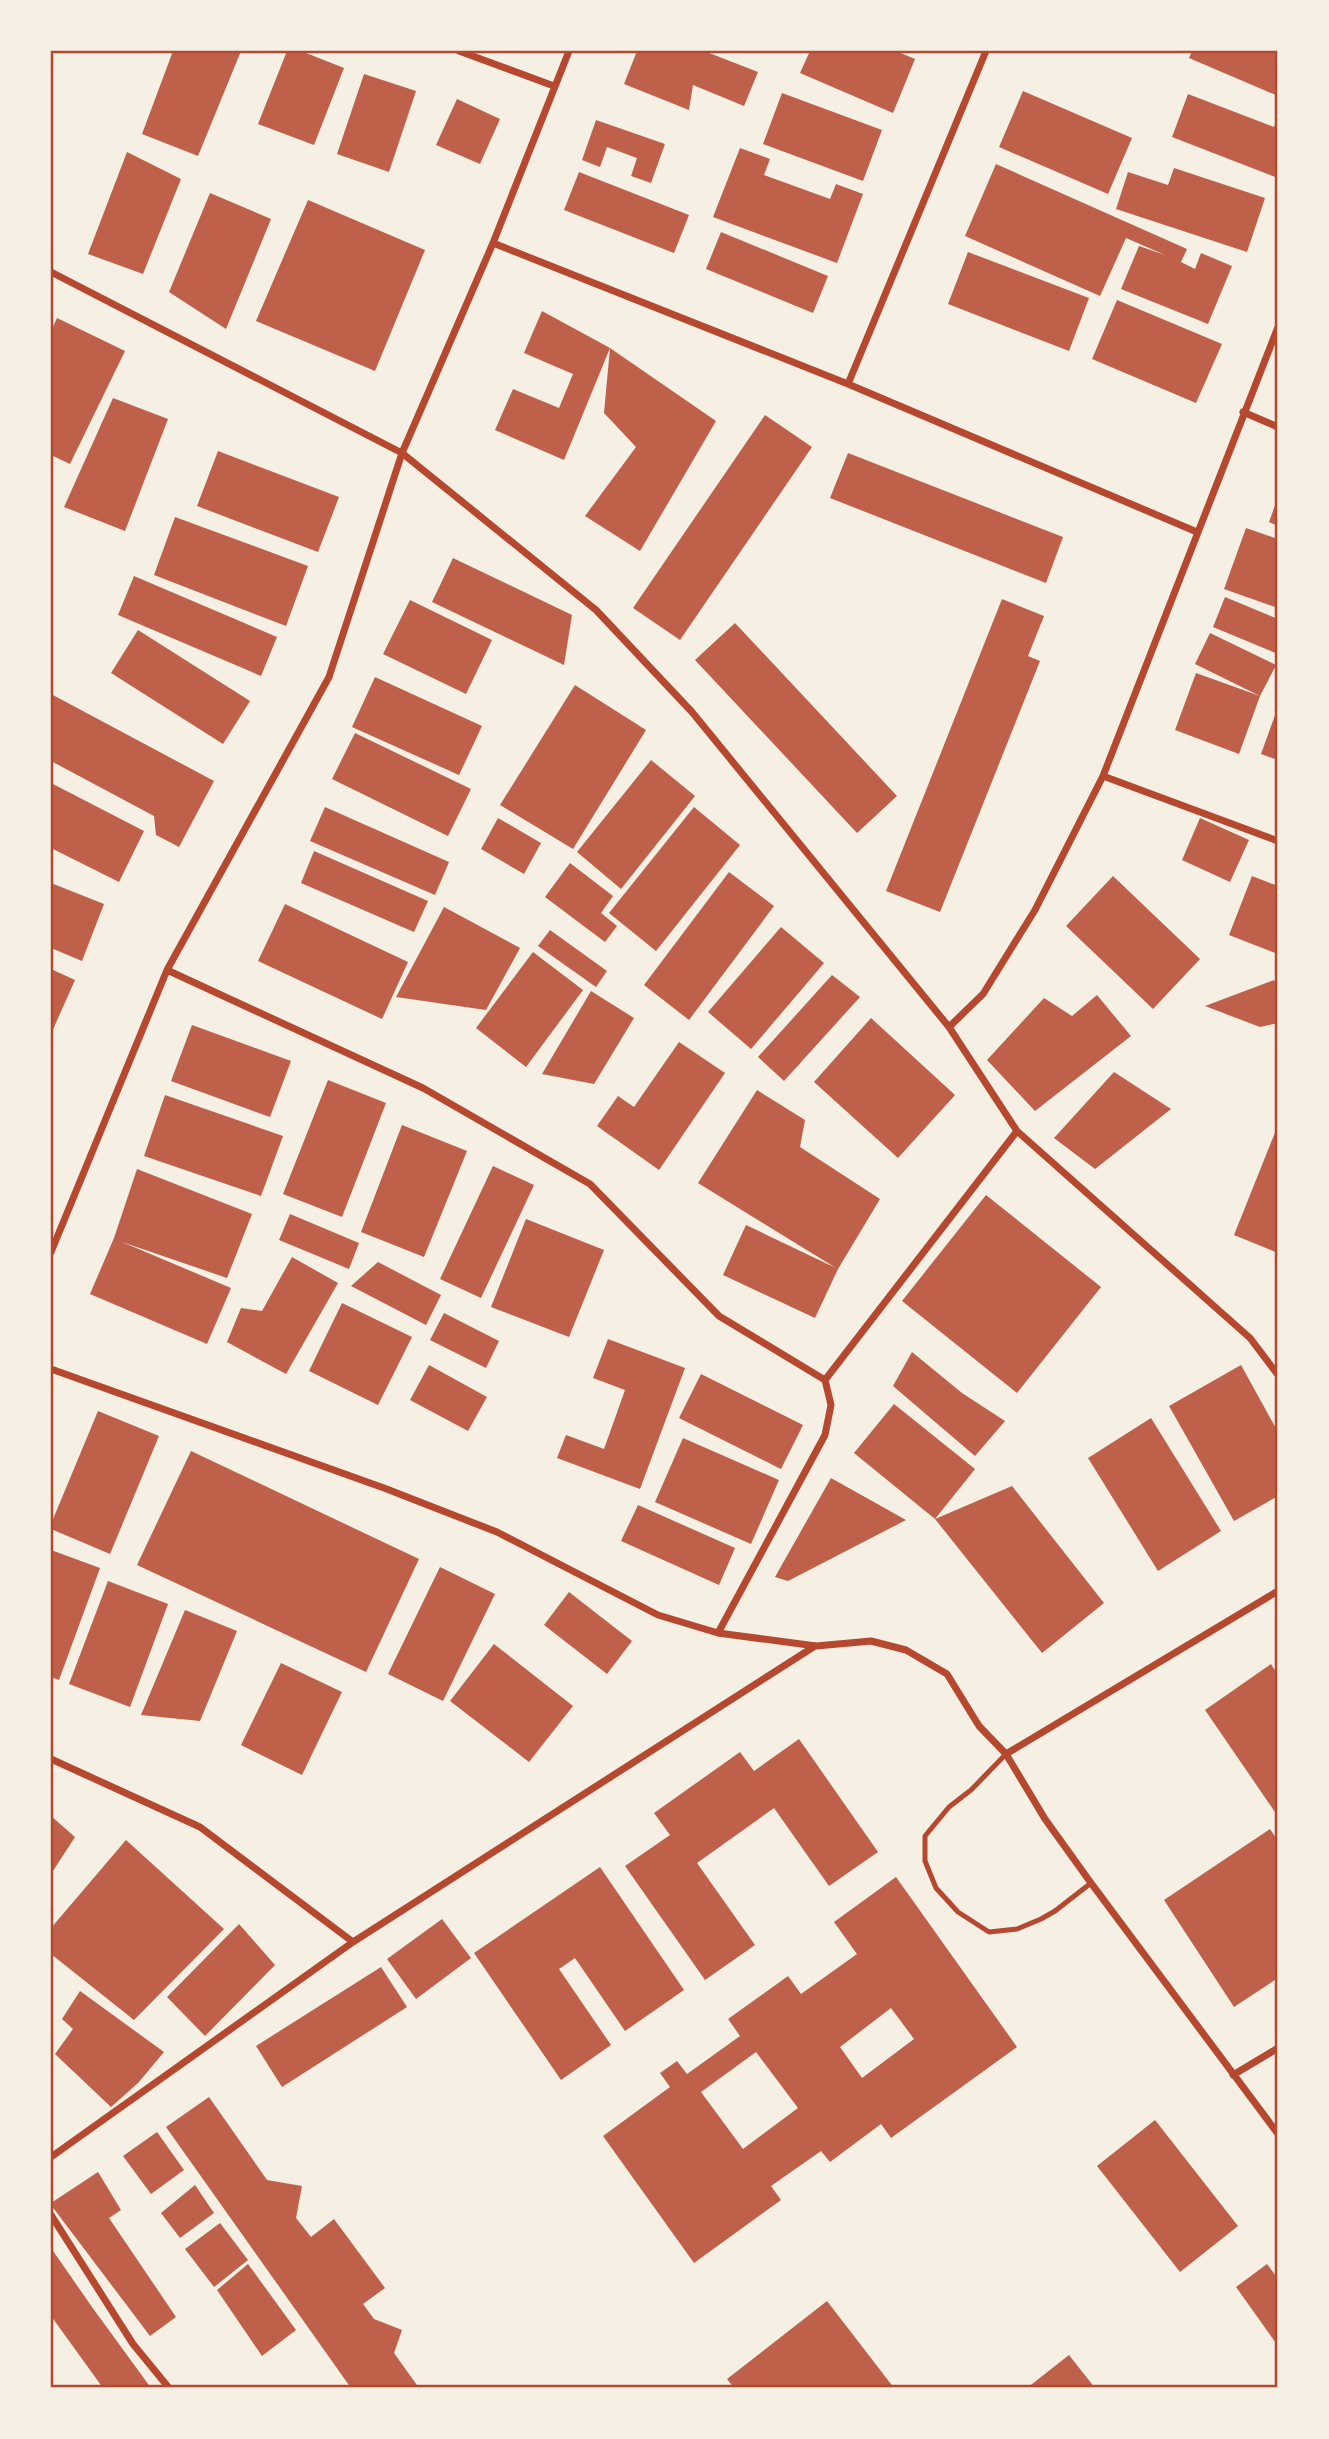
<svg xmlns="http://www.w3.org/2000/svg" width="1329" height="2439" viewBox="0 0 1329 2439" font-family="Barlow,sans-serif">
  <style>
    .building { fill: #bf614a; fill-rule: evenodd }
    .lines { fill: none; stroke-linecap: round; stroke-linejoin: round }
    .service { stroke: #b5482f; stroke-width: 5 }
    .minor { stroke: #b5482f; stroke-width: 7 }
    .neatline { fill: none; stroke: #b5482f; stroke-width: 2.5 }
  </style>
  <rect width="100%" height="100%" fill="#f6efe4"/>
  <path class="building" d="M 173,51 L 241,51 L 198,156 L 142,134 Z
    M 287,51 L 301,51 L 344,68 L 314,145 L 258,124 Z
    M 637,51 L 704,51 L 758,72 L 744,106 L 693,85 L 689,110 L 624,84 Z
    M 810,51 L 896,51 L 915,59 L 893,113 L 800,73 Z
    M 1192,51 L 1278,51 L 1278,96 L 1189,58 Z
    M 364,74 L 416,91 L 389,172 L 337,154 Z
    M 1023,91 L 1132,138 L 1108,194 L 999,147 Z
    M 782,93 L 882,130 L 863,181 L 763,144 Z
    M 1188,94 L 1274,127 L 1278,116 L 1278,178 L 1172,137 Z
    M 457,99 L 500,119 L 480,164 L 436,145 Z
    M 596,120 L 665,144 L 651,183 L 631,176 L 637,158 L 607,147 L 600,167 L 582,160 Z
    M 740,148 L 770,159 L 764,175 L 830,199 L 836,184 L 863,194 L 837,263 L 713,217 Z
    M 127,152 L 181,179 L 143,274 L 88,254 Z
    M 996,164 L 1187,249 L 1181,262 L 1195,269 L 1201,253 L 1232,266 L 1208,324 L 1121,289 L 1139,246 L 1165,255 L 1126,238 L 1100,296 L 965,236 Z
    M 1174,168 L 1265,198 L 1247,252 L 1116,209 L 1128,172 L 1168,185 Z
    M 579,172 L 689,215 L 674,253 L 564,210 Z
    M 210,193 L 271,219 L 226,329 L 169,292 Z
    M 308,200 L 425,250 L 375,371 L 256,321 Z
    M 721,232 L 828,276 L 813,313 L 706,269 Z
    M 968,252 L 1089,298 L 1069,351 L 948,304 Z
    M 1117,300 L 1222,344 L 1196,403 L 1092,359 Z
    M 542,311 L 610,348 L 716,421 L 640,551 L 585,516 L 636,447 L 604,413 L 610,348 L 564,460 L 495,430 L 513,389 L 559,408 L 573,374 L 524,353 Z
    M 57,318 L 125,351 L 70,464 L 51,455 L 51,331 Z
    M 113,398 L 168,419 L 125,531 L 64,507 Z
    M 765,415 L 812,447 L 680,640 L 633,608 Z
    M 218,451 L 339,497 L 318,552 L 197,506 Z
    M 848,453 L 1063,537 L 1046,583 L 830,498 Z
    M 1278,497 L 1278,526 L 1269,522 Z
    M 175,517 L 308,566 L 286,626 L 154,575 Z
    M 1246,528 L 1278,539 L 1278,608 L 1224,589 Z
    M 453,558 L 572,615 L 564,665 L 432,602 Z
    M 134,576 L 277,637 L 261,676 L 118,615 Z
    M 1225,597 L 1278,619 L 1278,654 L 1213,627 Z
    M 1002,599 L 1044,616 L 1028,656 L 1040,661 L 940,912 L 886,891 Z
    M 410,600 L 492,640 L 466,694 L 383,654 Z
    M 735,623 L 897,796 L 857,833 L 695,660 Z
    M 138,630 L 250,701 L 223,744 L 111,673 Z
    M 1210,633 L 1276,665 L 1260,696 L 1239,754 L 1175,730 L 1196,673 L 1260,696 L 1195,664 Z
    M 375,677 L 482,726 L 459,775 L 352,727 Z
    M 575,685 L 646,730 L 573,849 L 500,805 Z
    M 51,694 L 214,781 L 179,847 L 156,835 L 154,816 L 51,761 Z
    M 1278,707 L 1278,760 L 1261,754 Z
    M 355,733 L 471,789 L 448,836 L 332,779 Z
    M 651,760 L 695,796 L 621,889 L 577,852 Z
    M 51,783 L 144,831 L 119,882 L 51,848 Z
    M 325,807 L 449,862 L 435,895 L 310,841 Z
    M 694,807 L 740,845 L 656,951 L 609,913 Z
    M 498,818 L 541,843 L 524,874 L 481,849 Z
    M 1200,818 L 1249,840 L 1230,882 L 1182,860 Z
    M 314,851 L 428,901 L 414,932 L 301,883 Z
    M 570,863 L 613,896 L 601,913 L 617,926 L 605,942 L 545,897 Z
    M 729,872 L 774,906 L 689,1020 L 644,985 Z
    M 1113,876 L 1200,959 L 1153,1009 L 1066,926 Z
    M 1252,876 L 1278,886 L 1278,954 L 1229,935 Z
    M 51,883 L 104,904 L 82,961 L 51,948 Z
    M 285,904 L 408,962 L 382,1019 L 258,961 Z
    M 444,907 L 520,948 L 486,1010 L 396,997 Z
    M 781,927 L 824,963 L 751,1049 L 708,1012 Z
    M 550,930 L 607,971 L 596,987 L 538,946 Z
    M 533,952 L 583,990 L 526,1067 L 476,1028 Z
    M 51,969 L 75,980 L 51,1034 Z
    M 832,975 L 860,997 L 784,1081 L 758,1057 Z
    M 1274,980 L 1278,989 L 1278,1023 L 1260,1027 L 1205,1006 Z
    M 591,991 L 634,1018 L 594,1084 L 542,1074 Z
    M 1097,995 L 1131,1036 L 1035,1111 L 987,1060 L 1044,998 L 1072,1016 Z
    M 871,1018 L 955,1095 L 898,1158 L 814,1082 Z
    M 192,1025 L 291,1061 L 270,1117 L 171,1081 Z
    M 679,1042 L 725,1073 L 659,1170 L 597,1126 L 618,1096 L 634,1107 Z
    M 1114,1072 L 1171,1109 L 1095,1169 L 1054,1138 Z
    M 328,1080 L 386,1103 L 342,1217 L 283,1194 Z
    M 757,1090 L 805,1120 L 800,1147 L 880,1199 L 838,1269 L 815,1318 L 723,1275 L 746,1225 L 836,1268 L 698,1183 Z
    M 165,1095 L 283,1136 L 261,1196 L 144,1156 Z
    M 402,1125 L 467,1151 L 424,1257 L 361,1232 Z
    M 1278,1125 L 1278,1253 L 1234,1235 Z
    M 493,1166 L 534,1185 L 481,1298 L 440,1279 Z
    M 137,1169 L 252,1214 L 227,1278 L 122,1242 L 231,1288 L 207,1344 L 90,1294 L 114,1238 Z
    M 986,1195 L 1101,1287 L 1017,1393 L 902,1301 Z
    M 290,1214 L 359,1243 L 349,1269 L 279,1240 Z
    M 526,1219 L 604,1250 L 569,1337 L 491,1307 Z
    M 292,1257 L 338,1283 L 286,1374 L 227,1342 L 241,1308 L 262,1311 Z
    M 378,1262 L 441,1295 L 426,1325 L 351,1286 Z
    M 342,1303 L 412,1337 L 378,1405 L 309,1371 Z
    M 444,1313 L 499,1341 L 486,1368 L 430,1340 Z
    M 608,1339 L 685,1368 L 640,1489 L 557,1458 L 566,1435 L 604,1449 L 625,1390 L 593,1378 Z
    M 912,1352 L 962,1393 L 1005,1421 L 975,1456 L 893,1386 Z
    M 429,1365 L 487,1397 L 468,1431 L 410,1400 Z
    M 1241,1365 L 1278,1432 L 1278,1496 L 1234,1521 L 1169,1406 Z
    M 701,1374 L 803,1425 L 781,1469 L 679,1418 Z
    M 894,1404 L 975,1469 L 935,1519 L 854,1453 Z
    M 98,1411 L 159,1436 L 110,1554 L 51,1529 L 51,1524 Z
    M 1151,1418 L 1221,1531 L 1158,1571 L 1088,1458 Z
    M 683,1438 L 779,1480 L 751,1544 L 655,1502 Z
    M 191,1451 L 419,1559 L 366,1672 L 137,1565 Z
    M 831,1478 L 906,1520 L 788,1581 L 775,1577 Z
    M 1012,1486 L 1104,1603 L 1042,1653 L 935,1519 Z
    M 638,1505 L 735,1548 L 719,1585 L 621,1541 Z
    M 51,1550 L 100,1568 L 59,1680 L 51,1677 Z
    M 440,1567 L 495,1594 L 443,1701 L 388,1674 Z
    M 108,1581 L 168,1604 L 130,1707 L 69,1684 Z
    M 569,1592 L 632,1641 L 607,1674 L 544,1625 Z
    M 185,1610 L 237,1631 L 200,1721 L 141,1715 Z
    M 494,1644 L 573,1706 L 529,1762 L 450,1701 Z
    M 281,1663 L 342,1692 L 302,1775 L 241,1745 Z
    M 1271,1664 L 1278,1675 L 1278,1810 L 1275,1812 L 1205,1710 Z
    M 799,1739 L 878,1852 L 829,1886 L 774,1808 L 697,1863 L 755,1945 L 705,1980 L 625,1866 L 670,1835 L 654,1813 L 740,1752 L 754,1771 Z
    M 51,1816 L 75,1837 L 51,1874 Z
    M 1270,1829 L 1278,1841 L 1278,1978 L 1234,2007 L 1164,1900 Z
    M 126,1840 L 224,1929 L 134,2020 L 51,1954 L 51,1928 Z
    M 600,1867 L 684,1990 L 625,2031 L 575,1958 L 559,1969 L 611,2045 L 561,2080 L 474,1953 Z
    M 896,1877 L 1017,2047 L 891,2138 L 881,2124 L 830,2162 L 821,2151 L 771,2186 L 781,2200 L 694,2263 L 603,2136 L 670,2087 L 660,2073 L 677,2061 L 687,2074 L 740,2036 L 728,2019 L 788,1976 L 801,1994 L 857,1954 L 834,1922 ZM 891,2008 L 914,2039 L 862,2078 L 840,2047 ZM 756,2052 L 798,2108 L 743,2149 L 701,2092 Z
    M 442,1919 L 471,1958 L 416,1999 L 387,1959 Z
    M 239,1924 L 275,1965 L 205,2036 L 167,1997 Z
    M 381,1967 L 407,2007 L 282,2087 L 256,2046 Z
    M 80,1991 L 164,2052 L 138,2083 L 111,2107 L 55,2054 L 73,2029 L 62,2019 Z
    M 209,2097 L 267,2180 L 302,2186 L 296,2218 L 311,2237 L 334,2219 L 385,2288 L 363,2304 L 374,2319 L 402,2330 L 394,2353 L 419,2388 L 351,2388 L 166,2127 Z
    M 1155,2120 L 1238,2226 L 1180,2272 L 1097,2166 Z
    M 157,2132 L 184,2170 L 151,2194 L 123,2156 Z
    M 98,2172 L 121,2210 L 109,2218 L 176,2317 L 150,2336 L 51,2205 L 51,2203 Z
    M 195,2185 L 214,2213 L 180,2238 L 161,2213 Z
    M 220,2223 L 248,2260 L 214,2287 L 185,2249 Z
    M 51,2248 L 92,2307 L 151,2388 L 103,2388 L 59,2327 L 51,2316 Z
    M 248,2264 L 296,2330 L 262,2356 L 217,2290 Z
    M 1267,2264 L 1278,2279 L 1278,2346 L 1236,2287 Z
    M 827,2301 L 894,2388 L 734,2388 L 727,2379 Z
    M 1069,2355 L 1095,2388 L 1027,2388 Z"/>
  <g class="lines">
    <path class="service" d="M 1006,1754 L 971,1790 L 949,1807 L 925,1836 L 925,1861 L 936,1888 L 958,1912 L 989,1932 L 1017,1929 L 1041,1919 L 1055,1911 L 1091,1883"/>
    <path class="minor" d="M 459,51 L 554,86
      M 493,243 L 848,384 L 1197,532
      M 51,272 L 402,453 L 596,610 L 692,712 L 949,1027 L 1017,1131 L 1250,1338 L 1278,1375
      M 848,384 L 986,51
      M 1243,412 L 1278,427
      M 1103,776 L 1278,841
      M 167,970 L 423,1088 L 590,1184 L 719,1316 L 825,1380
      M 949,1027 L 983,994 L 1035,910 L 1103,776 L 1278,327
      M 51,1252 L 167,970 L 329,677 L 402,453 L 493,243 L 569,51
      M 51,1369 L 384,1488 L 497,1532 L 658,1615 L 718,1633 L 816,1646 L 871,1641 L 906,1650 L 947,1674 L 979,1726 L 1006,1754 L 1045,1819 L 1091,1883 L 1278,2134
      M 718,1633 L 825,1435 L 831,1405 L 825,1380 L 1017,1131
      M 1006,1754 L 1278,1591
      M 51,1759 L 200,1827 L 353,1942
      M 1233,2075 L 1278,2048
      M 51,2157 L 353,1942 L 815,1646
      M 51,2215 L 133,2344 L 169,2388"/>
  </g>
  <rect width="1329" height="2439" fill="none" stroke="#f6efe4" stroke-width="105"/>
  <rect x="52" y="52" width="1224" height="2334" class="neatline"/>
</svg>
